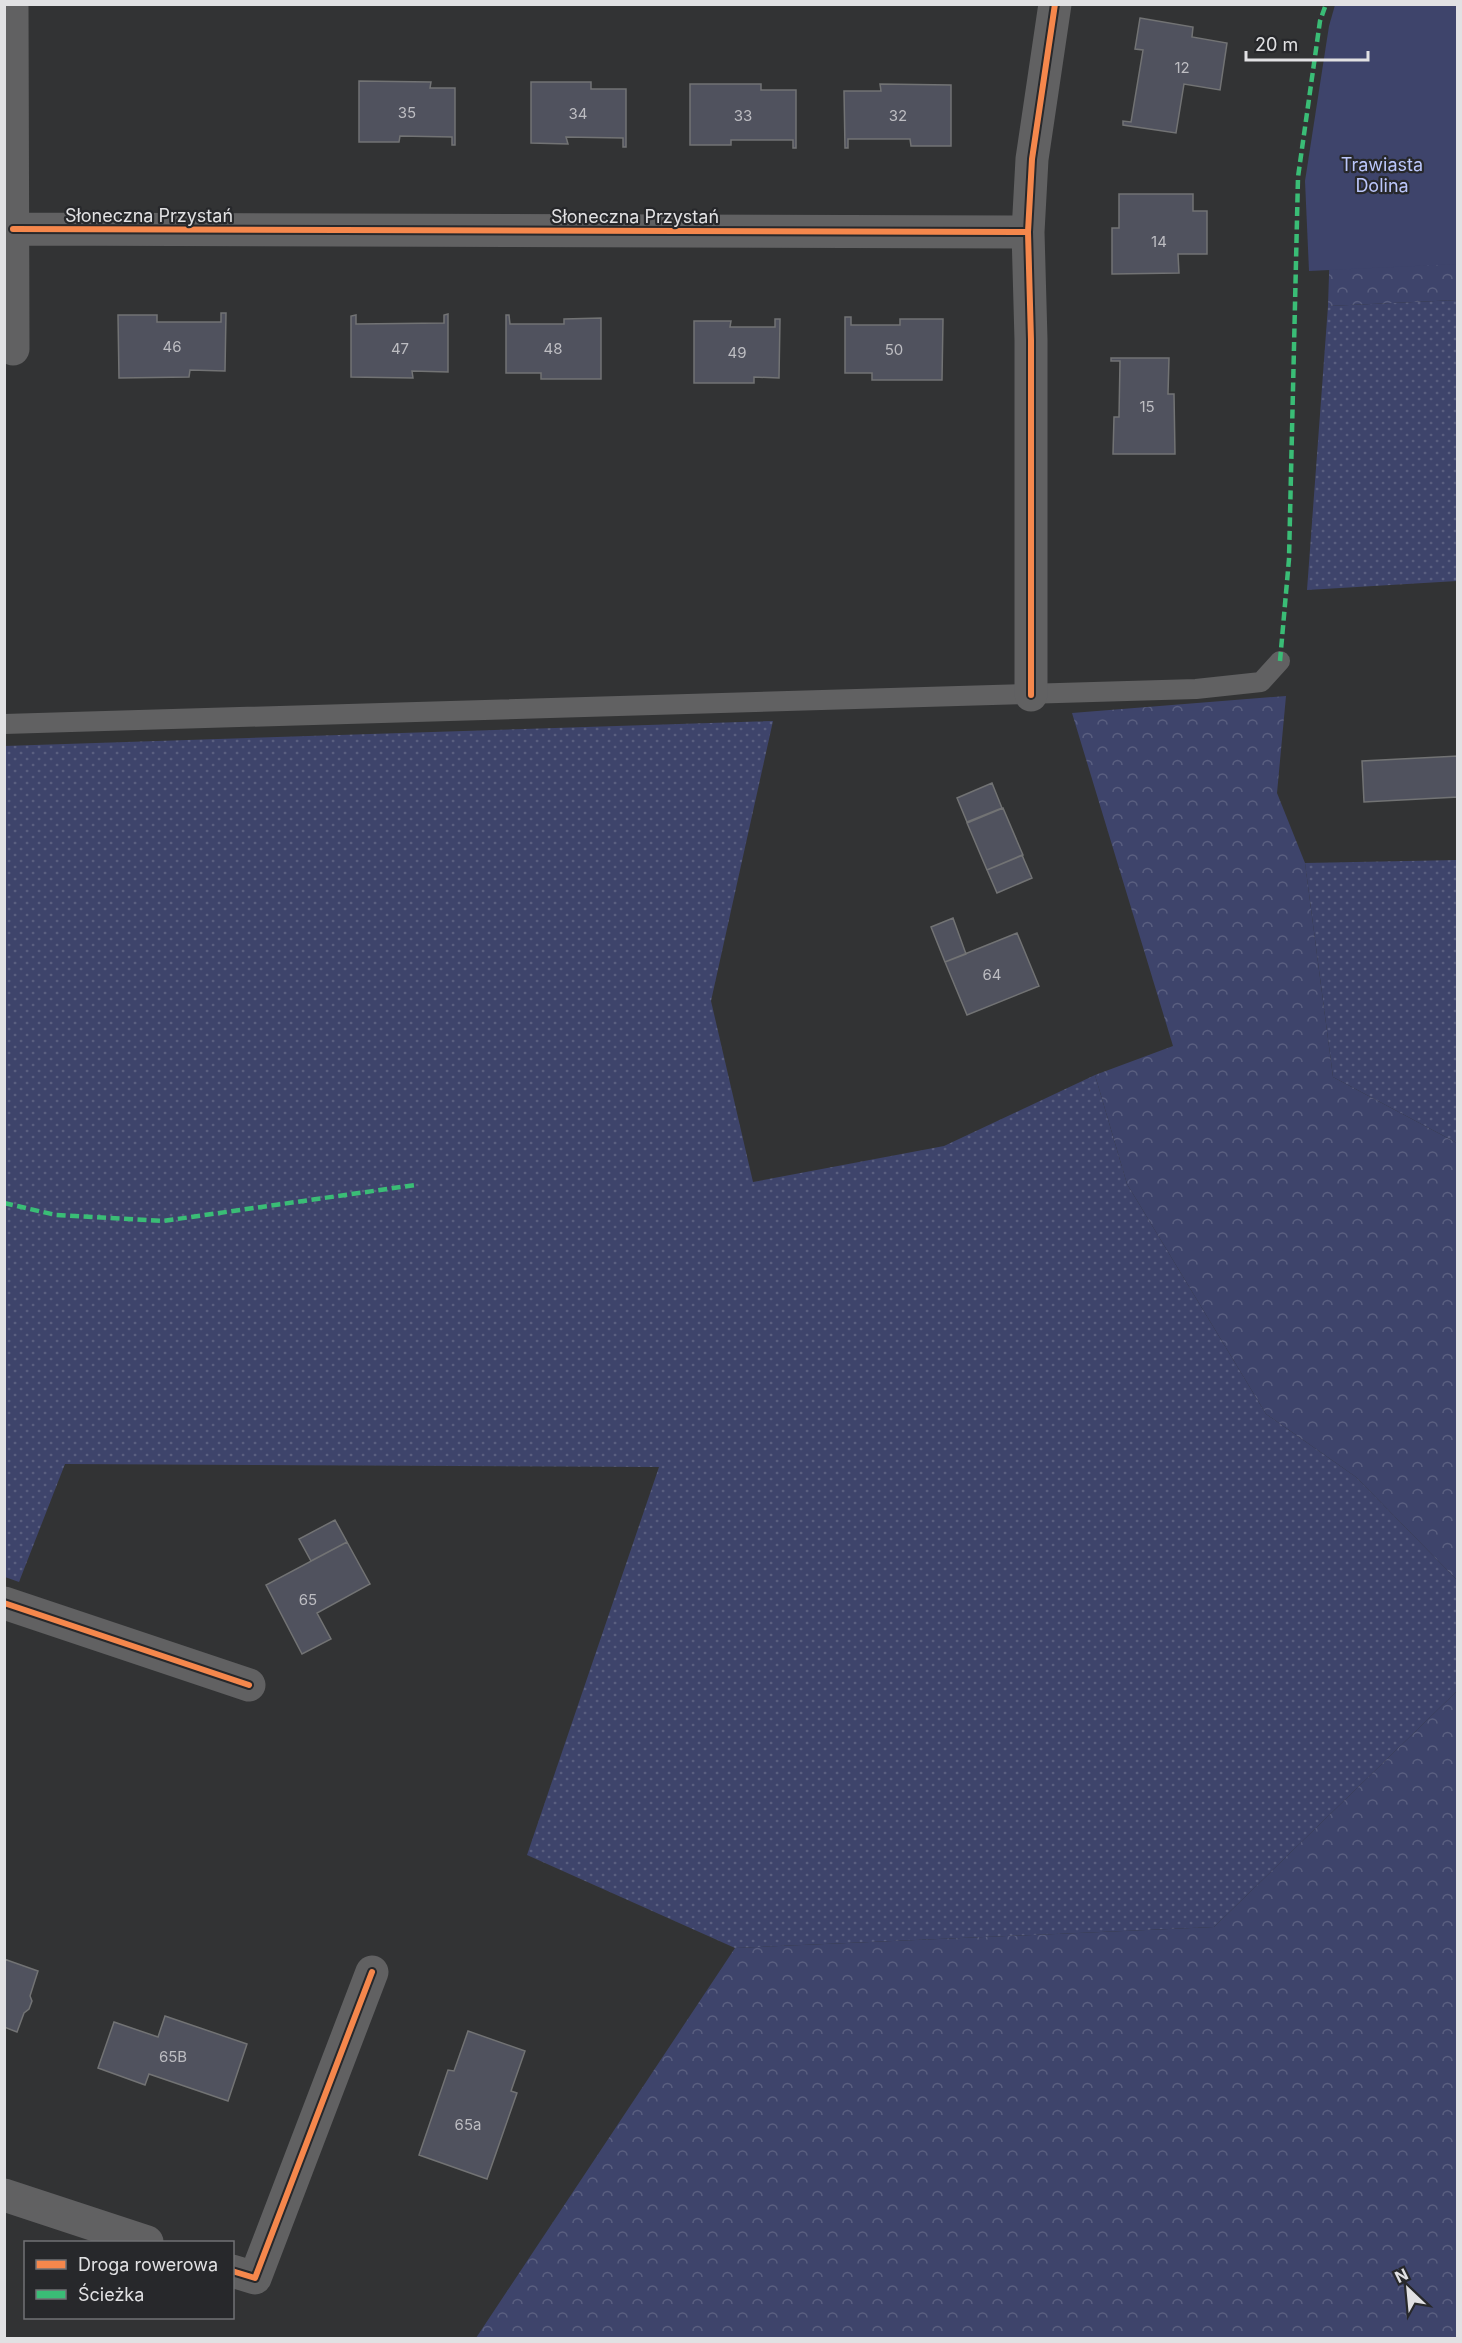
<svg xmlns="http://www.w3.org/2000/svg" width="1462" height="2343" viewBox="0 0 1462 2343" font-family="Inter,sans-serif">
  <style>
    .grass { fill: url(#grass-dots) }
    .forest { fill: url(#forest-crowns) }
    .park { fill: #3e446b }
    .building { fill: #50525e; stroke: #727374; stroke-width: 1.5 }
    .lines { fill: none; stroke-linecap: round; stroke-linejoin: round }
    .service { stroke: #616162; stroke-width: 20 }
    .minor { stroke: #616162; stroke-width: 33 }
    .quiet { stroke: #3abd76; stroke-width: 4.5; stroke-dasharray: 9 4.5; stroke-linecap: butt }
    .cycleway-casing { stroke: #27282b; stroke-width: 10 }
    .cycleway { stroke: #f5874c; stroke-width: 6 }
    .labels { text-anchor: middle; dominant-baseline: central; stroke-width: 4.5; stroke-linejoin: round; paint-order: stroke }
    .number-label { font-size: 15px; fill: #bdbdc2 }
    .park-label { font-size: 18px; fill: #bbc6fa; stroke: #27282b }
    .street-label { font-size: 18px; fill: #e1e1e3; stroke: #27282b }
  </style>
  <defs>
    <pattern id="grass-dots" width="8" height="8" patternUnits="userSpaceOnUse" patternTransform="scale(1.5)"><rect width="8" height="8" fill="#3e446b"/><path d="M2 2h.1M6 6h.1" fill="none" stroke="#5a5f80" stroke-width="1.8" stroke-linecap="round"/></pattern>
    <pattern id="forest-crowns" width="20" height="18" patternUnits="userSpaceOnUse" patternTransform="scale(1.5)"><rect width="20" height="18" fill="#3e446b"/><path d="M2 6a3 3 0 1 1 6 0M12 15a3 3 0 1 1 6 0" fill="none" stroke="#5a5f80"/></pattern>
  </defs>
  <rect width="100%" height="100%" fill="#323334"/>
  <path class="grass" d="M 1457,300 L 1457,581 L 1307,590 L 1328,306 Z
    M 773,721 L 711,1001 L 753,1182 L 944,1146 L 1095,1075 L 1127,1184 L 1266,1414 L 1356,1477 L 1457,1580 L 1457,1691 L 1214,1927 L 735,1948 L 527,1855 L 659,1467 L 65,1464 L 19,1582 L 5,1577 L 4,746 Z
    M 1457,860 L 1457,1143 L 1333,1077 L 1305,863 Z"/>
  <path class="forest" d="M 1335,90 L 1457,125 L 1457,300 L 1328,306 Z
    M 1286,696 L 1277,793 L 1305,863 L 1333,1077 L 1457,1143 L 1457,1580 L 1356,1477 L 1266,1414 L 1127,1184 L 1095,1075 L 1173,1046 L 1072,713 Z
    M 1457,1691 L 1457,2338 L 476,2338 L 735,1948 L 1214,1927 Z"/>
  <path class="park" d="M 1335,5 L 1457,5 L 1457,264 L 1309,271 L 1305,181 L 1329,26 Z"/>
  <path class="building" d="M 1140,18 L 1193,27 L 1192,37 L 1227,43 L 1220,90 L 1184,84 L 1176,133 L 1123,125 L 1123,121 L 1131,122 L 1143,50 L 1135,49 Z
    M 359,81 L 431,82 L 430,88 L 455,88 L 455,145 L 452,145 L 452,137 L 400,136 L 399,142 L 359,142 Z
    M 531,82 L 591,82 L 591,89 L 626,89 L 626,147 L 623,147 L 623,138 L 566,137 L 568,144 L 531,143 Z
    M 690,84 L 761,84 L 761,90 L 796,90 L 796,148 L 793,148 L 793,140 L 731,140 L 731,145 L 690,145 Z
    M 880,84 L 951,85 L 951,146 L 911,146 L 910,139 L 848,139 L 848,148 L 845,148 L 844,91 L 881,91 Z
    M 1119,194 L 1193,194 L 1193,211 L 1207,211 L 1207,254 L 1178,254 L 1179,273 L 1112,274 L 1112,228 L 1119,228 Z
    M 221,313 L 226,313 L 225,371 L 190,370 L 189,377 L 119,378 L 118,315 L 157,315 L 157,322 L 221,322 Z
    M 448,314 L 448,372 L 412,371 L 413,378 L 351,377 L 351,316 L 356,315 L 356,324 L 444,323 L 444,315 Z
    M 506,315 L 509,315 L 510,324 L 564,324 L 564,319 L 601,318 L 601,379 L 541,379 L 541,373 L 506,373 Z
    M 845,317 L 851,317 L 851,325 L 900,325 L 900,319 L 943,319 L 942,380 L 872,380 L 872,373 L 845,373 Z
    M 775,319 L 780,319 L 779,378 L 754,377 L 754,383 L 694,383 L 694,321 L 731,321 L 730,327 L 775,327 Z
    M 1111,358 L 1169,358 L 1168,394 L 1174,394 L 1175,454 L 1113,454 L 1114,417 L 1119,417 L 1120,361 L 1111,361 Z
    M 1458,756 L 1458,797 L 1364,802 L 1362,761 Z
    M 992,783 L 1002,808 L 967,822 L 957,798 Z
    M 1003,808 L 1023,855 L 987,870 L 967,823 Z
    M 1022,855 L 1032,878 L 997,893 L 987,870 Z
    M 953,918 L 966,954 L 945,962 L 931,927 Z
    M 1017,933 L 1039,986 L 967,1015 L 945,962 Z
    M 335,1520 L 347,1542 L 311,1561 L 299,1539 Z
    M 347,1542 L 370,1584 L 317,1613 L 331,1639 L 302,1654 L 266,1585 Z
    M 4,1959 L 38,1971 L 30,1996 L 32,2001 L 29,2009 L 24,2013 L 17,2032 L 4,2027 Z
    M 165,2016 L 247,2044 L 228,2101 L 149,2074 L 145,2085 L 98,2068 L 114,2022 L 158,2037 Z
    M 468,2031 L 525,2051 L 511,2091 L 517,2093 L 487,2179 L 419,2155 L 448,2070 L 454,2071 Z"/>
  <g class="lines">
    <path class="service" d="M 4,724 L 1196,689 L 1261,682 L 1280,661"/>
    <path class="minor" d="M 12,4 L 13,349
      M 13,229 L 1028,232 L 1032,159 L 1055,4
      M 1028,232 L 1031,340 L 1031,695
      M 4,1603 L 249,1685
      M 4,2195 L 147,2242
      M 232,2271 L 255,2278 L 372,1972"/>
    <path class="quiet" d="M 1280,661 L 1289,559 L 1298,177 L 1320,21 L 1326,4
      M 4,1203 L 56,1215 L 163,1221 L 415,1185"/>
    <defs>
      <path id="cycleway" d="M 13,229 L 1028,232 L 1032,159 L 1055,4
        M 1028,232 L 1031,340 L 1031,695
        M 4,1603 L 249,1685
        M 232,2271 L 255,2278 L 372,1972"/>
    </defs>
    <use href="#cycleway" class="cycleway-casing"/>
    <use href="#cycleway" class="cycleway"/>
  </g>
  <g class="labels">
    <g class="number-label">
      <text x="1182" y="67">12</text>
      <text x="407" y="112">35</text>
      <text x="578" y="113">34</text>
      <text x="743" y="115">33</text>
      <text x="898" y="115">32</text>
      <text x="1159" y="241">14</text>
      <text x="172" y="346">46</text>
      <text x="400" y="348">47</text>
      <text x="553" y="348">48</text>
      <text x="894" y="349">50</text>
      <text x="737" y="352">49</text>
      <text x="1147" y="406">15</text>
      <text x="992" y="974">64</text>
      <text x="308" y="1599">65</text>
      <text x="173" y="2056">65B</text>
      <text x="468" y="2124">65a</text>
    </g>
    <g class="park-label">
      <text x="1382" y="164">Trawiasta<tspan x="1382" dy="21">Dolina</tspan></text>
    </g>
    <g class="street-label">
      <text x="149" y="215">Słoneczna Przystań</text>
      <text x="635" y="216">Słoneczna Przystań</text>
    </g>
  </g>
  <rect width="1462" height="2343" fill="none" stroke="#e1e1e3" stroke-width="12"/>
  <rect x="24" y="2241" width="210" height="78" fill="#27282b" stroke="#717275" stroke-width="1.5"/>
  <rect x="36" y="2260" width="30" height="9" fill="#f5874c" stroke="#717275" stroke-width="1.5"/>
  <text x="78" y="2271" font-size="18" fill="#e1e1e3">Droga rowerowa</text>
  <rect x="36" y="2290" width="30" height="9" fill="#3abd76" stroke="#717275" stroke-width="1.5"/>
  <text x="78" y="2301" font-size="18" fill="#e1e1e3">Ścieżka</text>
  <g transform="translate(1408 2289) rotate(334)" stroke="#27282b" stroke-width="4.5" paint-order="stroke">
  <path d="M0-4.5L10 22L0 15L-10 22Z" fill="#e1e1e3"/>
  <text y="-9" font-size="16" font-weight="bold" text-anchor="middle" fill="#e1e1e3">N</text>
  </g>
  <path d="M1246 51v9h122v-9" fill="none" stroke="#e1e1e3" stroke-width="3"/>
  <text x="1255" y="51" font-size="18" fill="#e1e1e3" stroke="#27282b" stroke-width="4.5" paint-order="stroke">20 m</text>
</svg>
